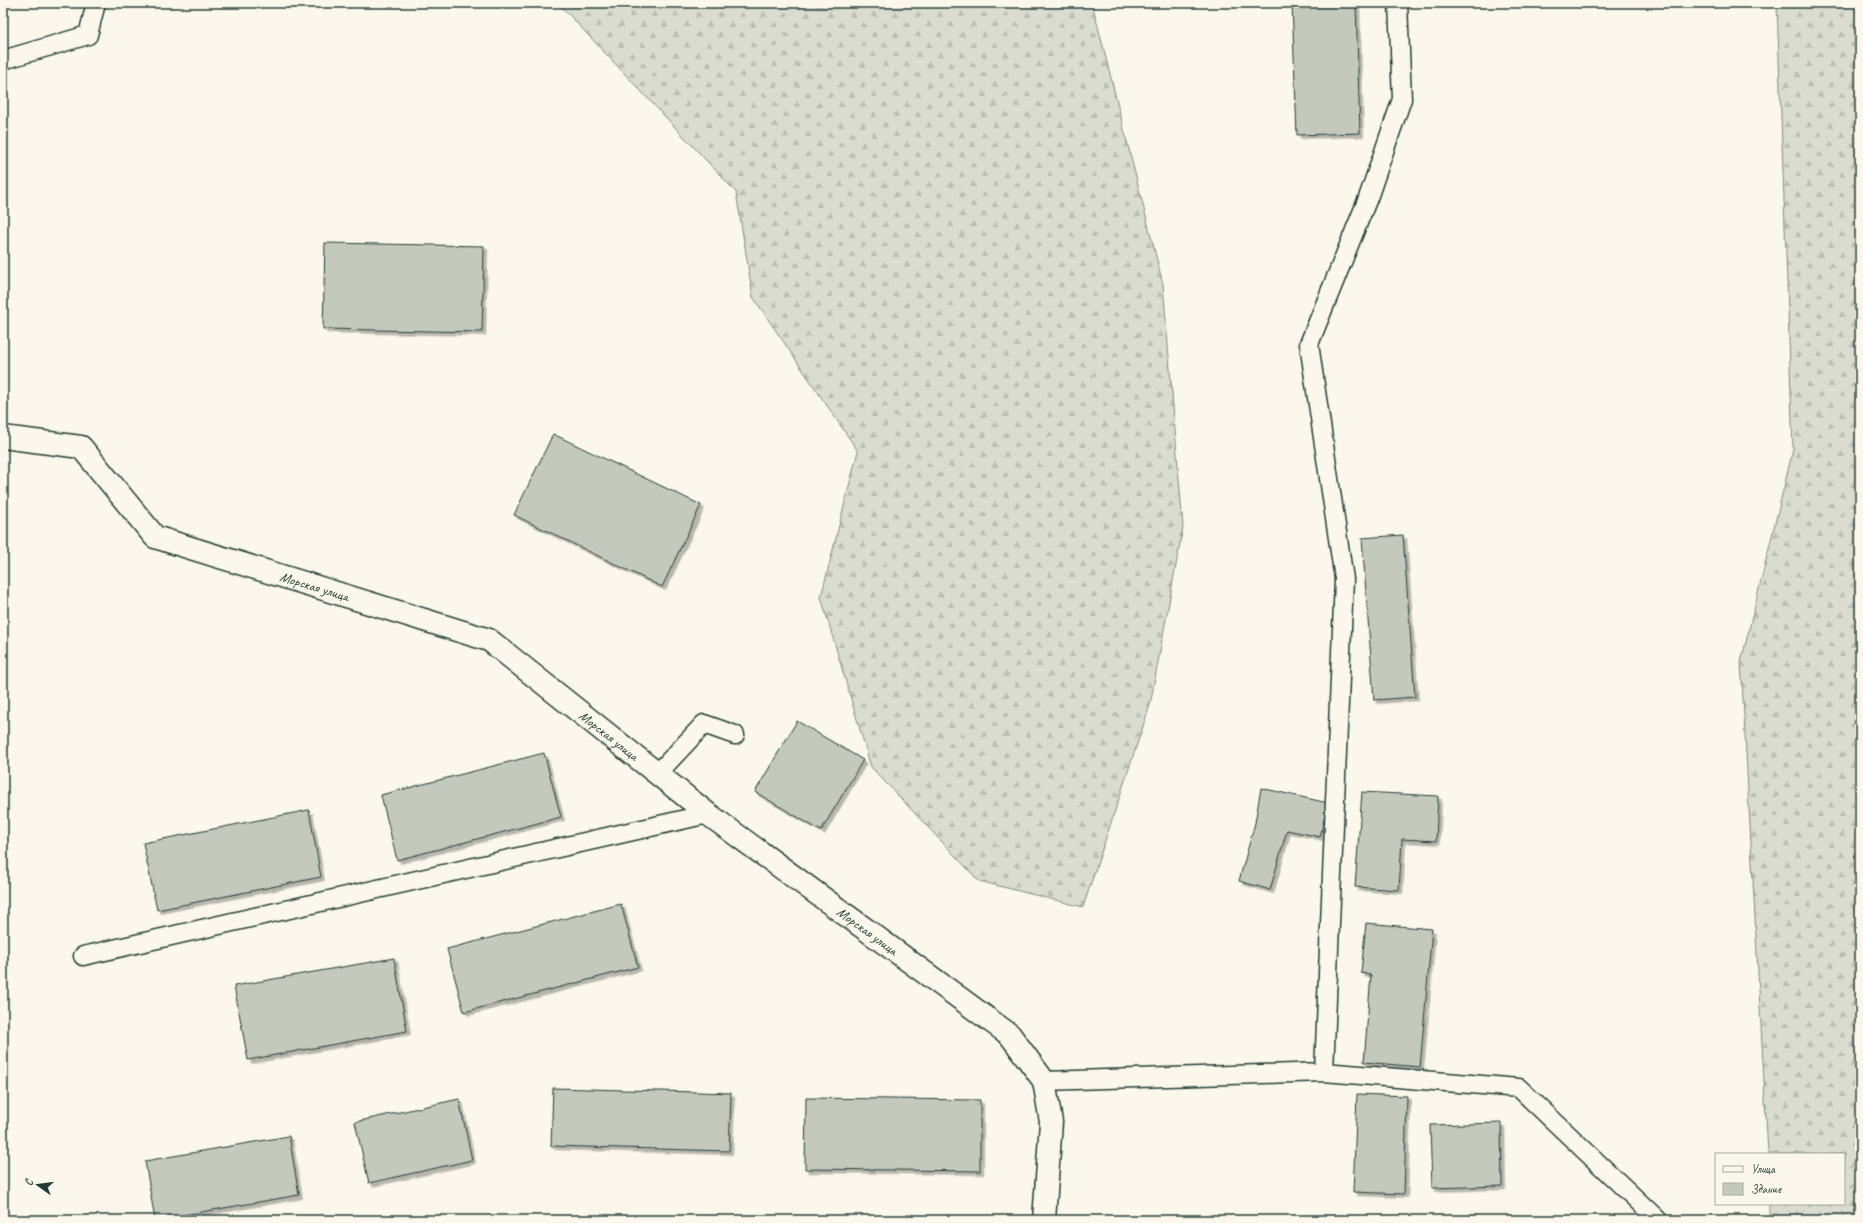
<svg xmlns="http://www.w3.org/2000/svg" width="1863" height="1223" viewBox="0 0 1863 1223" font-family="Caveat,sans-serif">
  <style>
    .forest { fill: url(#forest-firs); stroke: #7d8c82 }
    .building { fill: #c4c9be; stroke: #1f3d34; filter: url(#shadow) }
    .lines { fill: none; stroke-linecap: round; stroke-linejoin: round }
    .service-casing { stroke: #1f3d34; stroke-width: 21 }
    .minor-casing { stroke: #1f3d34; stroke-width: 25 }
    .service { stroke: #fbf7ec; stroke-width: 18 }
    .minor { stroke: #fbf7ec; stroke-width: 22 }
    .labels { text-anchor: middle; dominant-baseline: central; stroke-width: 4; stroke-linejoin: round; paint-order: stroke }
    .street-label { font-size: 14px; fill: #1f3d34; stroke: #fbf7ec }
  </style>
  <defs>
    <pattern id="forest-firs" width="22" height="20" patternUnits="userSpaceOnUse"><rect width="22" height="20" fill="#dbdcd1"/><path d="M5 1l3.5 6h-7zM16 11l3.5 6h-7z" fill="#bcbeb4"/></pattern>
    <filter id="shadow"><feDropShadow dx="3.5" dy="3.5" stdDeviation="0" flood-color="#0004"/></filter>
  </defs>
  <rect width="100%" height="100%" fill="#fbf7ec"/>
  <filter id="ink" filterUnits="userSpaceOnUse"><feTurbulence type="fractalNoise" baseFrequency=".025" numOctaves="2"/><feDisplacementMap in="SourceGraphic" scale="8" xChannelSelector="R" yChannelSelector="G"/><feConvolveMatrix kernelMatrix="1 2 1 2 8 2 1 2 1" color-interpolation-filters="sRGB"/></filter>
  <g filter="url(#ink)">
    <path class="forest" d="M 558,3 L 1092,3 L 1163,284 L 1183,527 L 1150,705 L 1083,907 L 979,881 L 871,767 L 821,597 L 858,451 L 753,297 L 736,192 Z
      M 1777,3 L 1860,3 L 1860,1220 L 1769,1220 L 1769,1204 L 1844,1204 L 1844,1154 L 1768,1154 L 1741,662 L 1793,450 Z"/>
    <path class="building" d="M 1292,3 L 1356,3 L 1360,133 L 1297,135 Z
      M 325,243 L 484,246 L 482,332 L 323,329 Z
      M 553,434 L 701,505 L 662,587 L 514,515 Z
      M 1403,535 L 1415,697 L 1374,700 L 1362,538 Z
      M 797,721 L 863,760 L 821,831 L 755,792 Z
      M 544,753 L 561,817 L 397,860 L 381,795 Z
      M 1261,788 L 1328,803 L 1320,837 L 1287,830 L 1270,890 L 1239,881 L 1255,823 Z
      M 1362,792 L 1438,796 L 1436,841 L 1402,839 L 1399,890 L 1355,887 Z
      M 309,810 L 321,877 L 157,910 L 143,843 Z
      M 621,904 L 638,967 L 464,1012 L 447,949 Z
      M 1366,923 L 1432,929 L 1420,1067 L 1364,1062 L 1371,975 L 1361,973 Z
      M 394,958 L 407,1031 L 248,1060 L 234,986 Z
      M 553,1088 L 731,1093 L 729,1151 L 551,1146 Z
      M 1357,1094 L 1407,1096 L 1404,1194 L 1353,1192 Z
      M 806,1098 L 980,1100 L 980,1171 L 805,1169 Z
      M 459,1099 L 472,1160 L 369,1183 L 355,1122 Z
      M 1501,1123 L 1502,1186 L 1432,1188 L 1430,1125 Z
      M 289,1136 L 299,1195 L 155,1220 L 145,1161 Z"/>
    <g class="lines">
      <defs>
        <path id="service" d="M 3,60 L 88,35 L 96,3
          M 657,774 L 704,724 L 735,735
          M 83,956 L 708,814
          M 1324,1072 L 1519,1088 L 1658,1220
          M 1044,1081 L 1324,1072 L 1344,579 L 1309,344 L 1368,198 L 1402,99 L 1398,3"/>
        <g id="minor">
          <path id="s1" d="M 3,437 L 81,447 L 155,537 L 489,640 L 708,814 L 1010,1035 L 1044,1081 L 1051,1122 L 1044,1220"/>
        </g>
      </defs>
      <use href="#service" class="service-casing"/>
      <use href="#minor" class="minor-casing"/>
      <use href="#service" class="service"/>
      <use href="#minor" class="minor"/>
    </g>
  </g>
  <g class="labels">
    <g class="street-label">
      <text stroke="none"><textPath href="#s1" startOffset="362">Морская улица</textPath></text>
      <text stroke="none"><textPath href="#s1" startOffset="698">Морская улица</textPath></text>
      <text stroke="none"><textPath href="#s1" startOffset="1022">Морская улица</textPath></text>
    </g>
  </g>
  <rect width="1863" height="1223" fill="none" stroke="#fbf7ec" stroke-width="16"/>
  <rect x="8" y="8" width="1847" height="1207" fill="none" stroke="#1f3d34" stroke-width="1.5" filter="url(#ink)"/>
  <rect x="1715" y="1153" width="130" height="52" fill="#fbf7ec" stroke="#a3ada2"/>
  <rect x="1723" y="1166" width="20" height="6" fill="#fbf7ec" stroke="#a3ada2"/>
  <text x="1751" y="1173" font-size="12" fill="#1f3d34">Улица</text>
  <rect x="1723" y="1183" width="20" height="12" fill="#c4c9be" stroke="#a3ada2"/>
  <text x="1751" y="1193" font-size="12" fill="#1f3d34">Здание</text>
  <g transform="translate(38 1185) rotate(284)" stroke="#fbf7ec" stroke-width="3" paint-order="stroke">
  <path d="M0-3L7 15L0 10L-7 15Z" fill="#1f3d34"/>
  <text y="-6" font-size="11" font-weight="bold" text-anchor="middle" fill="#1f3d34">С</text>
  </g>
</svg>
